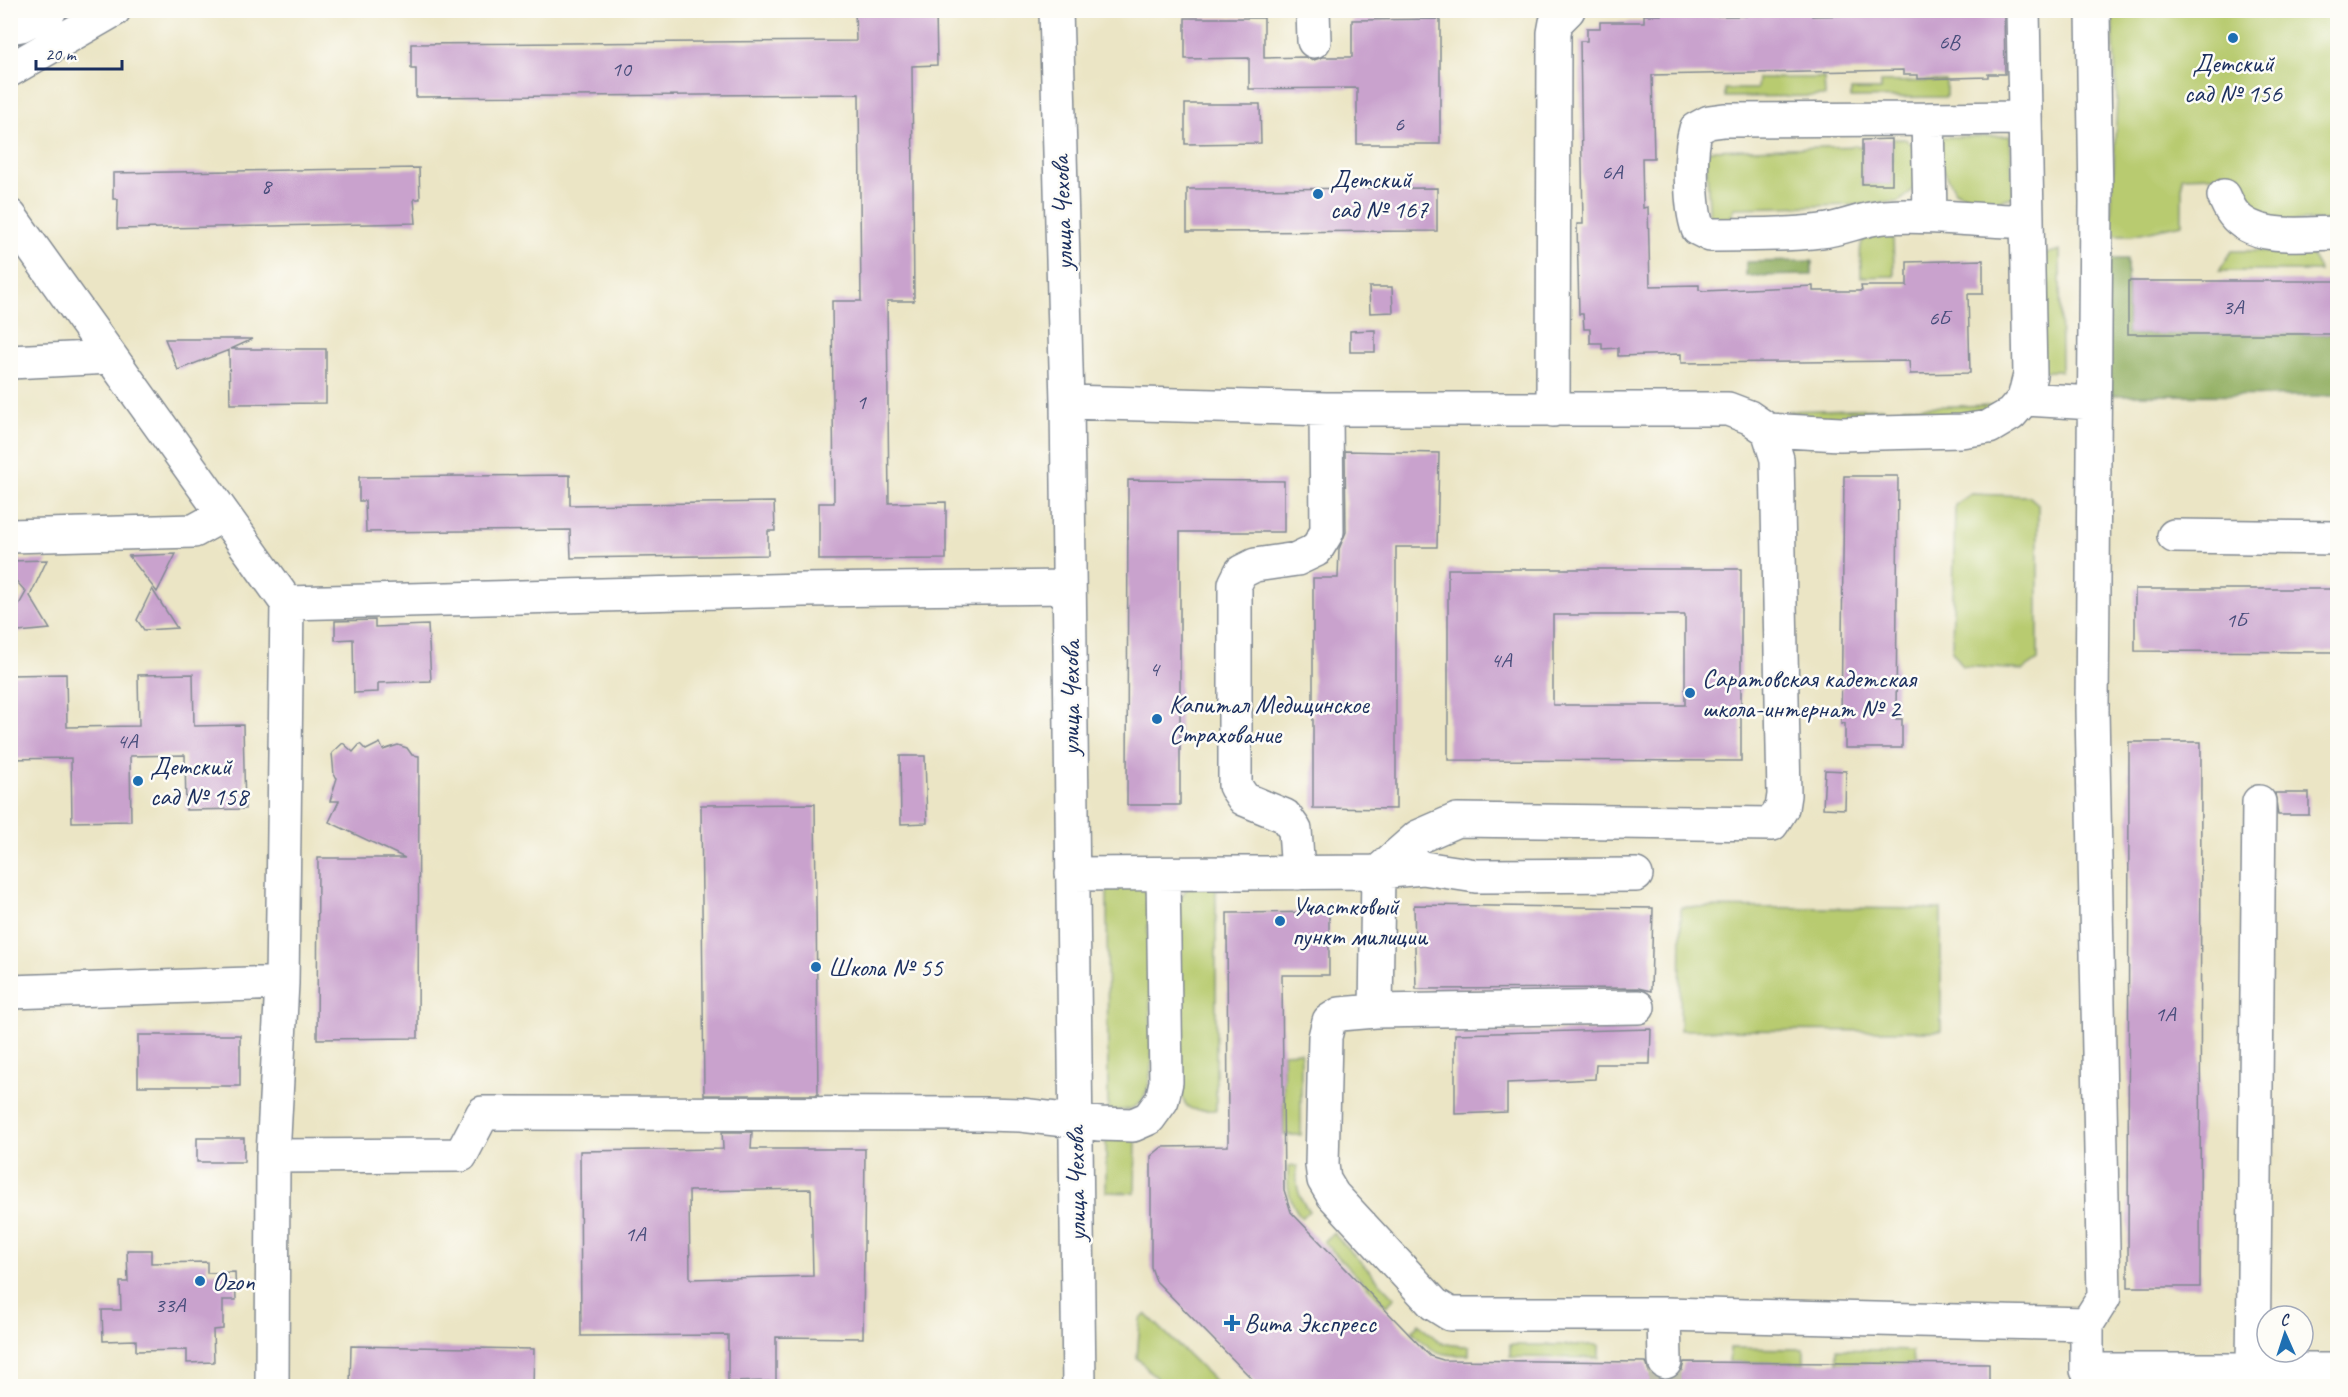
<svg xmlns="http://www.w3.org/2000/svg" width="2348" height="1397" viewBox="0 0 2348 1397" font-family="Caveat,sans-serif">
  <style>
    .green { fill: #b8cb6f; stroke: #6a7d66; stroke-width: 1.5 }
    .forest { fill: #92af62; stroke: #566f60; stroke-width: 1.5 }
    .building { fill: #c9a2cd; fill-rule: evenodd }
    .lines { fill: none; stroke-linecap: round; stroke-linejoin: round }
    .minor-tunnel { stroke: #c1c1b0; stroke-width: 33; stroke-dasharray: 33 16; stroke-linecap: butt }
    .minor-casing { stroke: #838a92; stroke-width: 36 }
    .minor { stroke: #fff; stroke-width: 33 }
    .poi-dot { fill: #1f6fb2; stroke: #fdfcf7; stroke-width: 2 }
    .labels { text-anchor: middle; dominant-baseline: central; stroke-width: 5; stroke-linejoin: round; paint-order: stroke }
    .number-label { font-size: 22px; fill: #464c7a }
    .poi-label { font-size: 26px; fill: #1b2f5e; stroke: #fdfcf7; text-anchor: start }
    .street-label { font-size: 26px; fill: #1b2f5e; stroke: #fdfcf7 }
  </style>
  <rect width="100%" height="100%" fill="#fdfcf7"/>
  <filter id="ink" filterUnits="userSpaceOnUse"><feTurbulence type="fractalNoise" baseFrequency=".0167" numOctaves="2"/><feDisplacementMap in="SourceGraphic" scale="12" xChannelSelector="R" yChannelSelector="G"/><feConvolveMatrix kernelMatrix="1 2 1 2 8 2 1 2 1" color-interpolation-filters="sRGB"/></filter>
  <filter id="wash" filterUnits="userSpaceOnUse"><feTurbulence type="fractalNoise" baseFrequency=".008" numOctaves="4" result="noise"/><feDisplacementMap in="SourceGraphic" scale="24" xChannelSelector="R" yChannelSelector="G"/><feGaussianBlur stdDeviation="1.35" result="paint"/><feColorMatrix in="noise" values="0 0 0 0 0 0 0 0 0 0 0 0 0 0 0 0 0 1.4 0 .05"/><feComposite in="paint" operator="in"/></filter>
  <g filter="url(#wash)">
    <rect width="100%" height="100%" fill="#ebe5c5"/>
    <path class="green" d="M 2112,11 L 2337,11 L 2337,220 L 2264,222 L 2241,202 L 2240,175 L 2182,177 L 2182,224 L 2132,235 L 2110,235 L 2117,100 Z
      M 1758,78 L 1824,78 L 1825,96 L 1725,97 L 1725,89 L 1757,89 Z
      M 1946,81 L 1946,97 L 1851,98 L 1851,90 L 1881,90 L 1881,82 Z
      M 2010,136 L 2013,197 C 1995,203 1971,200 1955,191 L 1941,165 L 1938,137 Z
      M 1892,139 L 1905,139 L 1914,146 L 1917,184 L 1909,194 L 1898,202 L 1858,205 L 1734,208 L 1730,224 L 1710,224 L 1706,155 L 1709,150 L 1862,146 L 1862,184 L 1892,184 Z
      M 1893,232 L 1894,276 L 1861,277 C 1861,243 1853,234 1893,232 Z
      M 2060,250 L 2061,371 L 2041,371 L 2039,256 Z
      M 2232,251 L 2308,251 L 2320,271 L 2219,271 Z
      M 2005,405 L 1996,413 L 1904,425 L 1903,407 Z
      M 1884,408 L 1884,425 L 1820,422 L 1787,411 Z
      M 1971,494 L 2029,496 L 2038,504 L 2038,660 L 2023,670 L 1963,666 L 1952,651 L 1955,505 Z
      M 1216,884 L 1216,1110 C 1197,1110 1185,1114 1181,1092 L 1177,902 L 1188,887 Z
      M 1140,887 L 1147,894 L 1152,1061 C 1150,1076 1149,1102 1132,1108 C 1126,1111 1116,1110 1108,1111 L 1107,893 L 1110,888 Z
      M 1681,907 L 1941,909 L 1941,1031 L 1680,1030 Z
      M 1301,1052 L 1301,1135 L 1284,1135 L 1283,1053 Z
      M 1106,1138 L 1136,1138 L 1135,1193 L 1106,1192 Z
      M 1288,1166 L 1297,1166 C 1296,1184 1297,1196 1309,1211 L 1302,1218 C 1288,1202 1287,1186 1288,1166 Z
      M 1333,1233 L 1395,1298 L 1386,1306 L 1324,1242 Z
      M 1146,1314 L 1220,1386 L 1163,1385 L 1137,1358 L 1140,1320 Z
      M 1419,1323 C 1438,1343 1442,1346 1469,1346 L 1469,1355 C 1436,1355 1435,1354 1412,1331 Z
      M 1510,1345 L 1599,1345 L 1599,1358 L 1510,1357 Z
      M 1730,1348 L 1804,1349 L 1804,1363 L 1729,1362 Z
      M 1837,1349 L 1912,1351 L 1913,1364 L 1837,1363 Z"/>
    <path class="forest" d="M 2106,259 L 2127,259 L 2128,334 L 2337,334 L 2337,396 L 2105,395 Z
      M 1812,261 L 1812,275 L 1746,276 L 1746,262 Z"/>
    <g id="blocks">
      <path class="building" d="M 855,10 L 936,10 L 937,65 L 912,66 L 914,301 L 887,301 L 889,503 L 946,502 L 946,559 L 819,560 L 819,503 L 834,503 L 832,301 L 861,301 L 859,94 L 416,97 L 416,69 L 411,69 L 411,44 L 856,41 Z
        M 1661,10 L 1697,10 L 1698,16 L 1746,16 L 1746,10 L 1812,10 L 1812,16 L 1861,15 L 1861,10 L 2004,10 L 2005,74 L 1988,74 L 1988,77 L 1918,79 L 1918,75 L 1903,75 L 1903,70 L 1652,75 L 1654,158 L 1642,158 L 1643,208 L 1648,207 L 1650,286 L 1699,285 L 1699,290 L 1704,291 L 1813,286 L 1813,291 L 1862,291 L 1861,286 L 1907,286 L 1907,262 L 1983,260 L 1983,294 L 1968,294 L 1970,373 L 1910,374 L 1909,361 L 1681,363 L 1681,354 L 1618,356 L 1618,348 L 1602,349 L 1602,343 L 1590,343 L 1590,329 L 1584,329 L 1583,314 L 1579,314 L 1577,224 L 1583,224 L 1580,41 L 1587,41 L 1587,28 L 1600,28 L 1600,22 L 1644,22 L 1644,15 L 1661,15 Z
        M 1185,18 L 1264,18 L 1264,58 L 1305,57 L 1314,60 L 1323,57 L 1352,57 L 1352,20 L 1440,19 L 1440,144 L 1357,144 L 1357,88 L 1249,89 L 1249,58 L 1185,59 Z
        M 1185,104 L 1260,104 L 1261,143 L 1185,144 Z
        M 1892,139 L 1892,184 L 1862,184 L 1862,140 Z
        M 419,168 L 420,199 L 414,199 L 416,223 L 117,229 L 118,199 L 113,199 L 113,173 Z
        M 1437,188 L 1437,231 L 1187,232 L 1187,189 Z
        M 2128,281 L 2337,281 L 2337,334 L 2128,334 Z
        M 1369,287 L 1392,287 L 1393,312 L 1370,313 Z
        M 1375,330 L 1375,352 L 1350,352 L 1350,331 Z
        M 165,339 L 253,339 L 231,349 L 326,349 L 326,403 L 230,404 L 229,350 L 178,370 Z
        M 1345,451 L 1439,453 L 1437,547 L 1396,547 L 1396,809 L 1313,808 L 1313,578 L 1338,578 L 1339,549 L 1346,532 Z
        M 570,475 L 570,505 L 774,502 L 775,531 L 768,531 L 768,555 L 571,558 L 570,530 L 366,532 L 365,501 L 359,501 L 359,477 Z
        M 1844,476 L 1898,476 L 1896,719 L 1902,719 L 1902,748 L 1845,748 L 1845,723 L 1841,724 Z
        M 1128,480 L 1284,481 L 1284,532 L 1180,532 L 1180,805 L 1127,805 Z
        M 176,554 L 157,592 L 129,556 Z
        M 47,560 L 30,596 L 50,629 L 18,632 L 10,621 L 26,592 L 10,574 L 10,561 Z
        M 1448,569 L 1741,569 L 1741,761 L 1448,760 ZM 1553,615 L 1685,615 L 1685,705 L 1553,705 Z
        M 152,589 L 177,628 L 144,630 L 137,620 Z
        M 2135,589 L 2337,589 L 2337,652 L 2135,651 Z
        M 375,620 L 375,627 L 428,625 L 431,681 L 378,683 L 378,692 L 354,693 L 353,639 L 335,640 L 335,621 Z
        M 66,674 L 67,727 L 139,726 L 138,675 L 193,674 L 194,726 L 243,725 L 245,809 L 186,810 L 185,755 L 130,756 L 131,821 L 72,822 L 71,758 L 10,759 L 10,675 Z
        M 2129,742 L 2201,742 L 2200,1287 L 2128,1287 Z
        M 343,743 L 353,752 L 360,744 L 366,750 L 380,743 L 383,750 L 398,745 L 407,748 L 412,755 L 419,756 L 418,1038 L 317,1039 L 318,858 L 405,858 L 329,822 L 339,801 L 330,801 L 337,778 L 334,775 L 332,753 Z
        M 900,756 L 925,756 L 927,823 L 901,824 Z
        M 1825,770 L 1846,771 L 1845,809 L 1823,808 Z
        M 2275,793 L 2309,793 L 2309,815 L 2278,815 Z
        M 815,804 L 818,1095 L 704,1095 L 701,805 Z
        M 1414,905 L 1653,908 L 1651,991 L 1638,988 L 1416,989 Z
        M 1329,912 L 1329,975 L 1282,975 L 1284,1190 L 1291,1212 L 1430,1356 L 1443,1360 L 1646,1362 L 1649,1372 L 1657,1379 L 1665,1381 L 1675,1378 L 1682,1370 L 1684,1362 L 1989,1364 L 1989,1386 L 1259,1386 L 1156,1281 L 1151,1267 L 1151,1156 L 1162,1147 L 1228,1146 L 1227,913 Z
        M 1651,1029 L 1650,1064 L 1596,1064 L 1595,1079 L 1507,1083 L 1507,1112 L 1455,1114 L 1455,1034 Z
        M 138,1035 L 240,1035 L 240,1086 L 138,1086 Z
        M 722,1132 L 752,1132 L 751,1149 L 865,1149 L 863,1338 L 776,1337 L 776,1381 L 728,1382 L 728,1335 L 581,1336 L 580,1151 L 723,1149 ZM 811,1189 L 813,1276 L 690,1279 L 689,1191 Z
        M 197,1138 L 244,1138 L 244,1162 L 197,1162 Z
        M 127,1250 L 151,1250 L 151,1263 L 207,1262 L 207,1273 L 235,1272 L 236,1300 L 223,1300 L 223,1329 L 213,1330 L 214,1362 L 187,1363 L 187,1350 L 136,1351 L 136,1340 L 103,1341 L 102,1310 L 121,1310 L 120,1282 L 128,1282 Z
        M 351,1346 L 534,1349 L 533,1386 L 350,1386 Z"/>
    </g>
  </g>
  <g filter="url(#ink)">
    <use href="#blocks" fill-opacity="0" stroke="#838a92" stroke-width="1.5"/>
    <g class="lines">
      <path class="minor-tunnel" d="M 1665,1362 L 1665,1386"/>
      <defs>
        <path id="minor" d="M 1056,10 L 1067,402 L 1079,1386
          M 1313,10 L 1314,41
          M 2023,10 L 2030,375 L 2024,399
          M 10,27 L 21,25 L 50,10
          M 10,70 L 114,10
          M 1928,119 L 2024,118
          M 2224,196 C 2227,202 2229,208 2233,213 C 2254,242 2306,233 2338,233
          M 1930,215 L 1928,119 L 1724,120 L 1709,122 L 1696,129 C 1689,152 1690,207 1698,229 L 1710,235 C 1747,234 1785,236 1821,231 C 1842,229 1861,219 1884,217 C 1932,213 1979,222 2027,221
          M 10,216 L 287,603 L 282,983 L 273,1156 L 272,1386
          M 10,362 L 111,357
          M 1067,402 L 1326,409 L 1728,409 L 1749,417 L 1768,430 L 1777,459 L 1784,795 L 1782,808 L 1772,824 L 1457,820 L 1418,837 L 1378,872 L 1423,868 L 1476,876 L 1636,875
          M 1553,410 L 1554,33 L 1556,22 L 1568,10
          M 1768,430 L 1840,434 L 1961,431 L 1989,427 L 2011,414 L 2024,399 L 2093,403
          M 10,536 L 194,531 L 223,515
          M 2174,536 L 2338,538
          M 287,603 L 803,590 L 1069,587
          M 1298,873 L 1295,830 L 1285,816 L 1244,799 L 1235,786 L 1235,584 L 1241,572 L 1255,565 L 1297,559 L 1316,550 L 1327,532 L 1326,409
          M 1072,874 L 1378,872 L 1376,1011 L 1340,1014 L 1329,1021 L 1325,1037 L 1322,1165 L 1324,1180 L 1333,1195 L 1434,1304 L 1450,1314 L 1664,1314 L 2087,1324 L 2087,1370 L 2338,1370
          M 10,992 L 282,983
          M 1376,1011 L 1638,1007
          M 273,1156 L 461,1155 L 483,1113 L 984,1114 L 1021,1115 L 1100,1124 L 1133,1125 L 1149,1118 L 1162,1100 L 1166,1082 L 1163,874
          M 1664,1314 L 1665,1362
          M 2087,1324 L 2104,1297 L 2092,710 L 2096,201 L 2093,10
          M 2253,1371 L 2259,802"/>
      </defs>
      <use href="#minor" class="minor-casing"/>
      <use href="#minor" class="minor"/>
    </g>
  </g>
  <g class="poi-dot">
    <circle cx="2233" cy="38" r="6"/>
    <circle cx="1318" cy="194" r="6"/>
    <circle cx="1690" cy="693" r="6"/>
    <circle cx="1157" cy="719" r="6"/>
    <circle cx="138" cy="781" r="6"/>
    <circle cx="1280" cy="921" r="6"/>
    <circle cx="816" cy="967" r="6"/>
    <circle cx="200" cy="1281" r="6"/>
    <path d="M1229 1314h6v6h6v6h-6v6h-6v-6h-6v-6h6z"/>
  </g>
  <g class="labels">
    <g class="number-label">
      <text x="1949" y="42">6В</text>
      <text x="621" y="69">10</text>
      <text x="1399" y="124">6</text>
      <text x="1612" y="172">6А</text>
      <text x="266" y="186">8</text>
      <text x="2233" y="307">3А</text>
      <text x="1939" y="318">6Б</text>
      <text x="861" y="402">1</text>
      <text x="2236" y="620">1Б</text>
      <text x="1501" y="660">4А</text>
      <text x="1154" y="669">4</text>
      <text x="127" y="741">4А</text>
      <text x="2165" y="1014">1А</text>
      <text x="635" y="1234">1А</text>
      <text x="170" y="1305">33А</text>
    </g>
    <g class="poi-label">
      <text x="2233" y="63" text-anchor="middle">Детский<tspan x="2233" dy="30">сад № 156</tspan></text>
      <text x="1330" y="179">Детский<tspan x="1330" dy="30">сад № 167</tspan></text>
      <text x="1702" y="678">Саратовская кадетская<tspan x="1702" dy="30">школа-интернат № 2</tspan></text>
      <text x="1169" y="704">Капитал Медицинское<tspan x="1169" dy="30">Страхование</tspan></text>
      <text x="150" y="766">Детский<tspan x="150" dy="30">сад № 158</tspan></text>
      <text x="1292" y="906">Участковый<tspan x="1292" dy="30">пункт милиции</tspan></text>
      <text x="828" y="967">Школа № 55</text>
      <text x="212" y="1281">Ozon</text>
      <text x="1244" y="1323">Вита Экспресс</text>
    </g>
    <g class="street-label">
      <text transform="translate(1062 213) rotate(-92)">улица Чехова</text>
      <text transform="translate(1070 698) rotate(-90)">улица Чехова</text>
      <text transform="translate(1076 1184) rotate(-91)">улица Чехова</text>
    </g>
  </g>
  <rect width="2348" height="1397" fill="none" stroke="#fdfcf7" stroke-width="36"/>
  <g transform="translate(2285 1334) rotate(357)"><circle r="28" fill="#fdfcf7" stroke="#a3aaba" stroke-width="1.5"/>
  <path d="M0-4.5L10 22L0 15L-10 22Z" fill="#1f6fb2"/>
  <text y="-9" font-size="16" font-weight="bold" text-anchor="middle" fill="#1b2f5e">С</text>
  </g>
  <path d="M36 60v9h86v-9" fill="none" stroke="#1b2f5e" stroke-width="3"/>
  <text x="45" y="60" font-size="18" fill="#1b2f5e" stroke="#fdfcf7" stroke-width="4.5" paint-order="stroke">20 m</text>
</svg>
